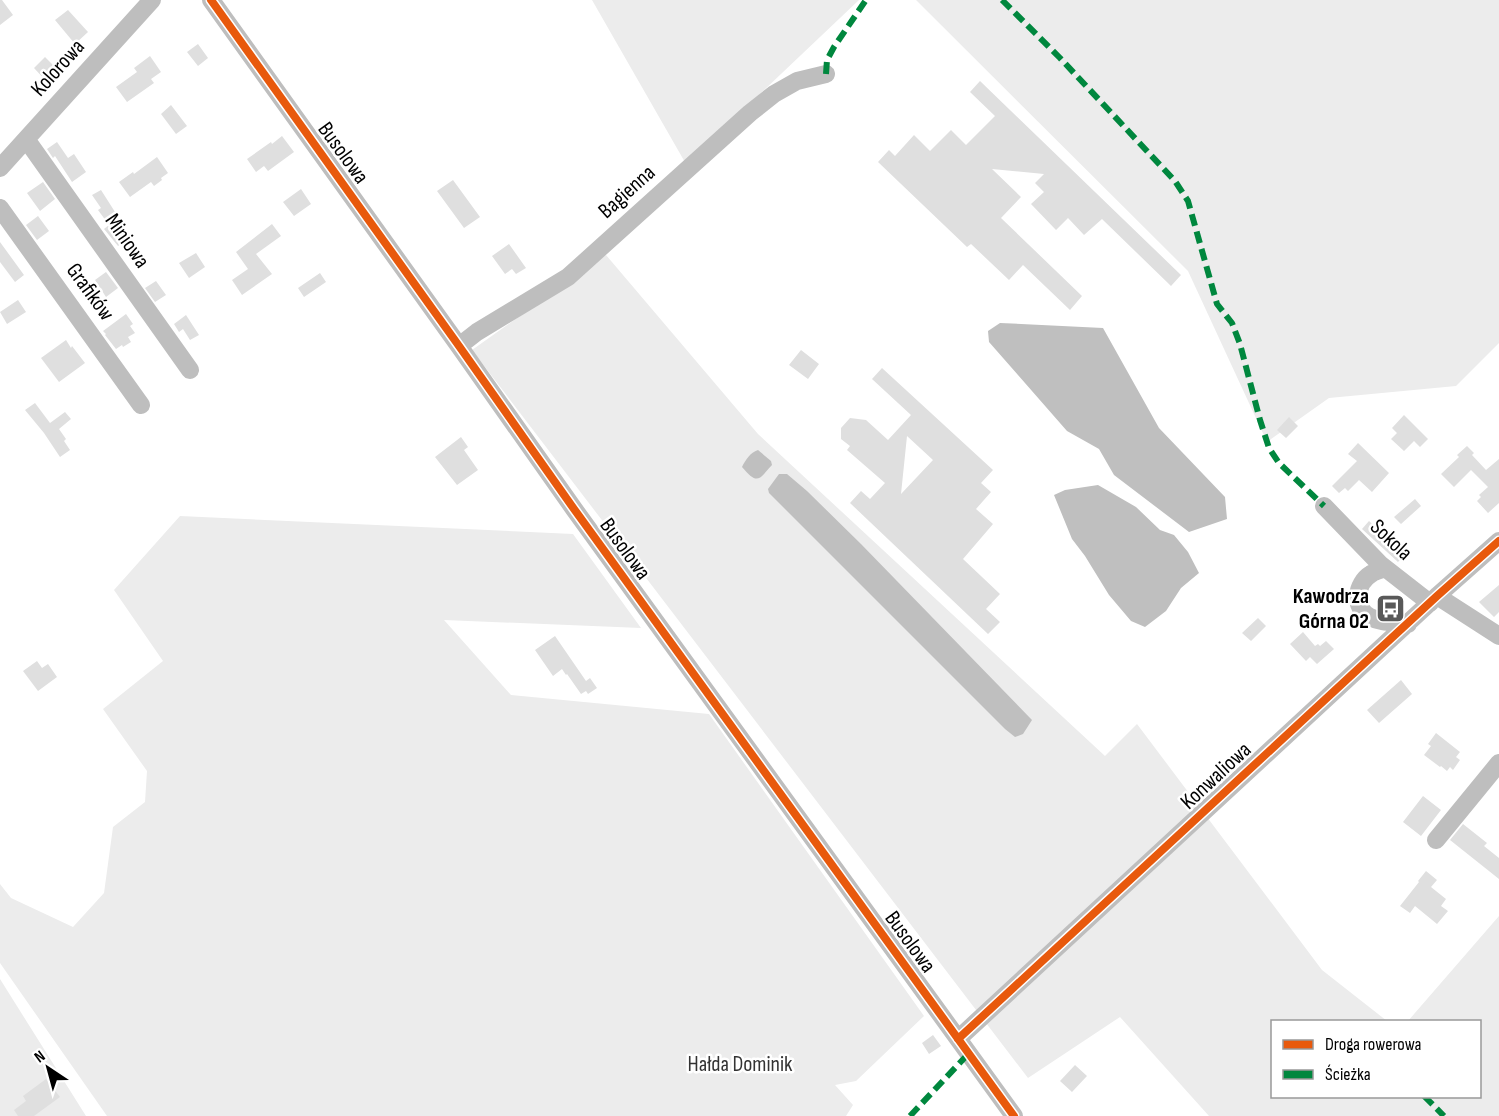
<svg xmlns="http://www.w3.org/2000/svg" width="1499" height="1116" viewBox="0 0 1499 1116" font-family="'Sofia Sans Condensed',sans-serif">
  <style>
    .green { fill: #ececec }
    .water { fill: #bfbfbf }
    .building { fill: #dfdfdf; fill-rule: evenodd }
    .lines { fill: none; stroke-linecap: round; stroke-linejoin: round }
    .minor { stroke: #bebebe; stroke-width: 18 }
    .quiet { stroke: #00873e; stroke-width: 6; stroke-dasharray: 12 6; stroke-linecap: butt }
    .cycleway-casing { stroke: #fff; stroke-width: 11 }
    .cycleway { stroke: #e8590c; stroke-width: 8 }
    .labels { text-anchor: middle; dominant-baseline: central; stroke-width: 5; stroke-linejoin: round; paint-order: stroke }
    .street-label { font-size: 22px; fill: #000; stroke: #fff }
    .poi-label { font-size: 22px; font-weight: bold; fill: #000; stroke: #fff; text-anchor: end }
    .park-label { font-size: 22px; fill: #333; stroke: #fff }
  </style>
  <rect width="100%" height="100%" fill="#fff"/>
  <path class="green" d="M 592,0 L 859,0 L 686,164 Z
    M 916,0 L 1499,0 L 1499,343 L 1456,386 L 1329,398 L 1267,442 L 1188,271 Z
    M 606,255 L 758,434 L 1105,756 L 1137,724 L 1322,970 L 1387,1021 L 1272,1022 L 1272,1096 L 1480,1096 L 1480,1022 L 1408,1021 L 1499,916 L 1499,1116 L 1209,1116 L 1120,1017 L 1028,1078 L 472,350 Z
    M 180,516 L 573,534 L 641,628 L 444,620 L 511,695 L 709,714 L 924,1016 L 856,1081 L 835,1085 L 853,1105 L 846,1116 L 107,1116 L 0,963 L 0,884 L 11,898 L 73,927 L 104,893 L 113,827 L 145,802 L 147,771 L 103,709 L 163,661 L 114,590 Z
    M 0,979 L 86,1116 L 0,1116 Z"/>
  <path class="water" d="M 1000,323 L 1103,328 L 1159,428 L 1225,497 L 1227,519 L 1189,532 L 1114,475 L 1099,449 L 1067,431 L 989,342 L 988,331 Z
    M 758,450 L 771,461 L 772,465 C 759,479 758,486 742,467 C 746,459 750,453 758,450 Z
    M 779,474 L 787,474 L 807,491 L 861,544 L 1032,720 L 1023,734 L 1015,737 L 1005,729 L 769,493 L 768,489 Z
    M 1098,485 L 1136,507 L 1160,530 L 1174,535 L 1188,552 L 1199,573 L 1181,588 L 1166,611 L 1145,627 L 1131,621 L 1109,595 L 1085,556 L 1072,539 L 1054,495 L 1065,490 Z"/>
  <path class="building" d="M 0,0 L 2,0 L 13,15 L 0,25 Z
    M 68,10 L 88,32 L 75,44 L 55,20 Z
    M 198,44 L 208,58 L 198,66 L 187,52 Z
    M 150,56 L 161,72 L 151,79 L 154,83 L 127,102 L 116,87 L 137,72 L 134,68 Z
    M 45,57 L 57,69 L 46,81 L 34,68 Z
    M 980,81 L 1181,275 L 1171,286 L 1102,219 L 1084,235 L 1068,218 L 1056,230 L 1031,204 L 1044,192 L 1035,183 L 1044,174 L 992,169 L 1021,197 L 1001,218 L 1082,296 L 1070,310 L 1023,265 L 1009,280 L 971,244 L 967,247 L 878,162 L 889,150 L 895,156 L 914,135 L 930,151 L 951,130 L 966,145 L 995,116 L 970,92 Z
    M 171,105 L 187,126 L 176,134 L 161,114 Z
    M 282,136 L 294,152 L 268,171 L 264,166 L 256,172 L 247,159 L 271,142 L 272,144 Z
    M 57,142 L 68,158 L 74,154 L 86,172 L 72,182 L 55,156 L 53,158 L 47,149 Z
    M 157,157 L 168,173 L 161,178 L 162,180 L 154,186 L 151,182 L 130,197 L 119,182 L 133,172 L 134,174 Z
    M 453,180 L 480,217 L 464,228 L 437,191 Z
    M 43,182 L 55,199 L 40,211 L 27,193 Z
    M 301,189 L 311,204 L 294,216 L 283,202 Z
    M 101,190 L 131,237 L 118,246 L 104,229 L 109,225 L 98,210 L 101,208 L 92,195 Z
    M 38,216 L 49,231 L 37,240 L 26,225 Z
    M 272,224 L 281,236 L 256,254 L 272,274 L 242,295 L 232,280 L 248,269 L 236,252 Z
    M 0,242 L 24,275 L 15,282 L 0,262 Z
    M 509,244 L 526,268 L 516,274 L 512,269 L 505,274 L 492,256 Z
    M 196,253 L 205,267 L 189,278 L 179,263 Z
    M 106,272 L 118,288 L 106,297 L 95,280 Z
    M 320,273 L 326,282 L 304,297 L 298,288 Z
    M 156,281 L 166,295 L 155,302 L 145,288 Z
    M 18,300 L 26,312 L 7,324 L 0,312 Z
    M 126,314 L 133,324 L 130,326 L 135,333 L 128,337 L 131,342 L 123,347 L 122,345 L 116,349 L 105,335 L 106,334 L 103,331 Z
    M 186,315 L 199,335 L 190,340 L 183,329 L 179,332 L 174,324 Z
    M 66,340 L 71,348 L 72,346 L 85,363 L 59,382 L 41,358 Z
    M 801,350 L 819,364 L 808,379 L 789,365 Z
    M 882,368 L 993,470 L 981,483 L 991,492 L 976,509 L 993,524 L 963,559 L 1000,594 L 986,609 L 1000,622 L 988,634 L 850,503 L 861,491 L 870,499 L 885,483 L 847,450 L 850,446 L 841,439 L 841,428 L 850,418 L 866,420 L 888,440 L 911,415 L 872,379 ZM 907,436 L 933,460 L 901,494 Z
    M 35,403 L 50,423 L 65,412 L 71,419 L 59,429 L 66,439 L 64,441 L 70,450 L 60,457 L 44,433 L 25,410 Z
    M 1404,415 L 1428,439 L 1420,447 L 1414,441 L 1404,451 L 1391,439 L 1397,433 L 1392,428 Z
    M 1289,417 L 1298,426 L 1286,438 L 1277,430 Z
    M 461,437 L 468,447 L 464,450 L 478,470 L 457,485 L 435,457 Z
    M 1358,443 L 1389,473 L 1372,492 L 1359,480 L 1348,491 L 1345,488 L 1339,493 L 1332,486 L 1357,461 L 1348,454 Z
    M 1467,446 L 1474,453 L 1472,455 L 1486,470 L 1499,459 L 1499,503 L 1488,513 L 1477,501 L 1481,497 L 1479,495 L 1488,487 L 1471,470 L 1454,487 L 1441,474 L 1459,457 L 1457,455 Z
    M 1415,499 L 1421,506 L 1401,524 L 1394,517 Z
    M 1369,521 L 1405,554 L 1398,562 L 1362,529 Z
    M 1499,585 L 1499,612 L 1494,617 L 1479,602 Z
    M 1258,618 L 1266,626 L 1251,641 L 1242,633 Z
    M 1303,632 L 1315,646 L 1318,644 L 1320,646 L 1326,641 L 1334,649 L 1317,664 L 1310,657 L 1306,661 L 1290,644 Z
    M 555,636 L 586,681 L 590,678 L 597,688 L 588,694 L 586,691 L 581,694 L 567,674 L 566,675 L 562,669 L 553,676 L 535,650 Z
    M 37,661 L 42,668 L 48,664 L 57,677 L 38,691 L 23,671 Z
    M 1401,680 L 1412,694 L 1379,723 L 1367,710 Z
    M 1436,733 L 1460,752 L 1456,757 L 1460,760 L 1453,770 L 1450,767 L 1447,771 L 1441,766 L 1440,767 L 1424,755 L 1431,746 L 1428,744 Z
    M 1423,796 L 1441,810 L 1421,836 L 1403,822 Z
    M 1463,824 L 1487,843 L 1484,846 L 1499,858 L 1499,879 L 1450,840 Z
    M 1426,871 L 1437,880 L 1431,887 L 1446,899 L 1441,906 L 1448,911 L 1437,924 L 1415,906 L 1410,913 L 1400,906 L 1419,882 L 1418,881 Z
    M 933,1035 L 941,1046 L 929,1054 L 922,1043 Z
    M 1075,1065 L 1087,1076 L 1072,1092 L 1060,1081 Z
    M 46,1079 L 60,1097 L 34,1116 L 18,1116 L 14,1110 L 26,1101 L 23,1096 Z"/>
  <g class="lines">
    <path class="minor" d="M 211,0 L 459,346 L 574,509 L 1014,1116
      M 26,139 L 190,370
      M 0,168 L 152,0
      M 0,208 L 141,405
      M 459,346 L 477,332 L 568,277 L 750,113 L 774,94 L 797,81 L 826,74
      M 1324,506 L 1380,564 L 1430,603
      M 1385,568 C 1381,570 1375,571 1371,574 C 1356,583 1352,608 1370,617 C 1381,623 1395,622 1408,624
      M 1437,596 L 1499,636
      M 1436,840 L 1499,763
      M 958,1039 L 1437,596 L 1499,541"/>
    <path class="quiet" d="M 1002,0 L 1060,58 L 1175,181 L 1188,201 L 1217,304 L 1232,323 L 1240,344 L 1260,420 L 1269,448 L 1279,463 L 1324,506
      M 826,74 L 827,60 L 834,47 L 866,0
      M 1424,1096 L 1444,1116
      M 910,1116 L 969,1053"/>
    <defs>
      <path id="cycleway" d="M 211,0 L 459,346 L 574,509 L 1014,1116
        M 958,1039 L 1437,596 L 1499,541"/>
    </defs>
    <use href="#cycleway" class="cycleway-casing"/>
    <use href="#cycleway" class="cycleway"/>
  </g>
  <defs>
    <symbol id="bus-square" viewBox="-11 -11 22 22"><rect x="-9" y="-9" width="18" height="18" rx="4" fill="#595959" stroke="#fff"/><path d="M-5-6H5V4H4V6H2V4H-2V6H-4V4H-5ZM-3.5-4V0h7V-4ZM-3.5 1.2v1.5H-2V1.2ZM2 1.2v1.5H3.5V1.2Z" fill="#fff"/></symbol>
  </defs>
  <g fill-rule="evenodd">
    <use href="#bus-square" x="1374" y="592" width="33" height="33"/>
  </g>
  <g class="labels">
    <g class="street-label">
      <text transform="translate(58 68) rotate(-48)">Kolorowa</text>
      <text transform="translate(343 153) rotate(54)">Busolowa</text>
      <text transform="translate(627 192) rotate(-42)">Bagienna</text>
      <text transform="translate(127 241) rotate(55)">Miniowa</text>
      <text transform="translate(90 292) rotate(54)">Grafików</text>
      <text transform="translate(1391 540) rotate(43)">Sokola</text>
      <text transform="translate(625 549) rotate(54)">Busolowa</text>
      <text transform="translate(1216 776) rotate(-43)">Konwaliowa</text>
      <text transform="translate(910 942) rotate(54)">Busolowa</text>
    </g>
    <g class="poi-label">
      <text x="1369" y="596">Kawodrza<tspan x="1369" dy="25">Górna 02</tspan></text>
    </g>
    <g class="park-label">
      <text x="740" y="1064">Hałda Dominik</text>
    </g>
  </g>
  <rect x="1271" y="1020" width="210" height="78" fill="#ffffff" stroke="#999999" stroke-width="1.5"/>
  <rect x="1283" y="1040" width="30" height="9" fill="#e8590c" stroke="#999999" stroke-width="1.5"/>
  <text x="1325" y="1050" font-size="18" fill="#000000">Droga rowerowa</text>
  <rect x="1283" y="1070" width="30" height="9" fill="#00873e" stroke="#999999" stroke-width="1.5"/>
  <text x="1325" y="1080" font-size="18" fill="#000000">Ścieżka</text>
  <g transform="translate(48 1068) rotate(324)" stroke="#ffffff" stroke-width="4.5" paint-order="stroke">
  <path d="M0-4.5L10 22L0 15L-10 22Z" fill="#000000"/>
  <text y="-9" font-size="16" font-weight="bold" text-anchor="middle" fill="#000000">N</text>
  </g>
</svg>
